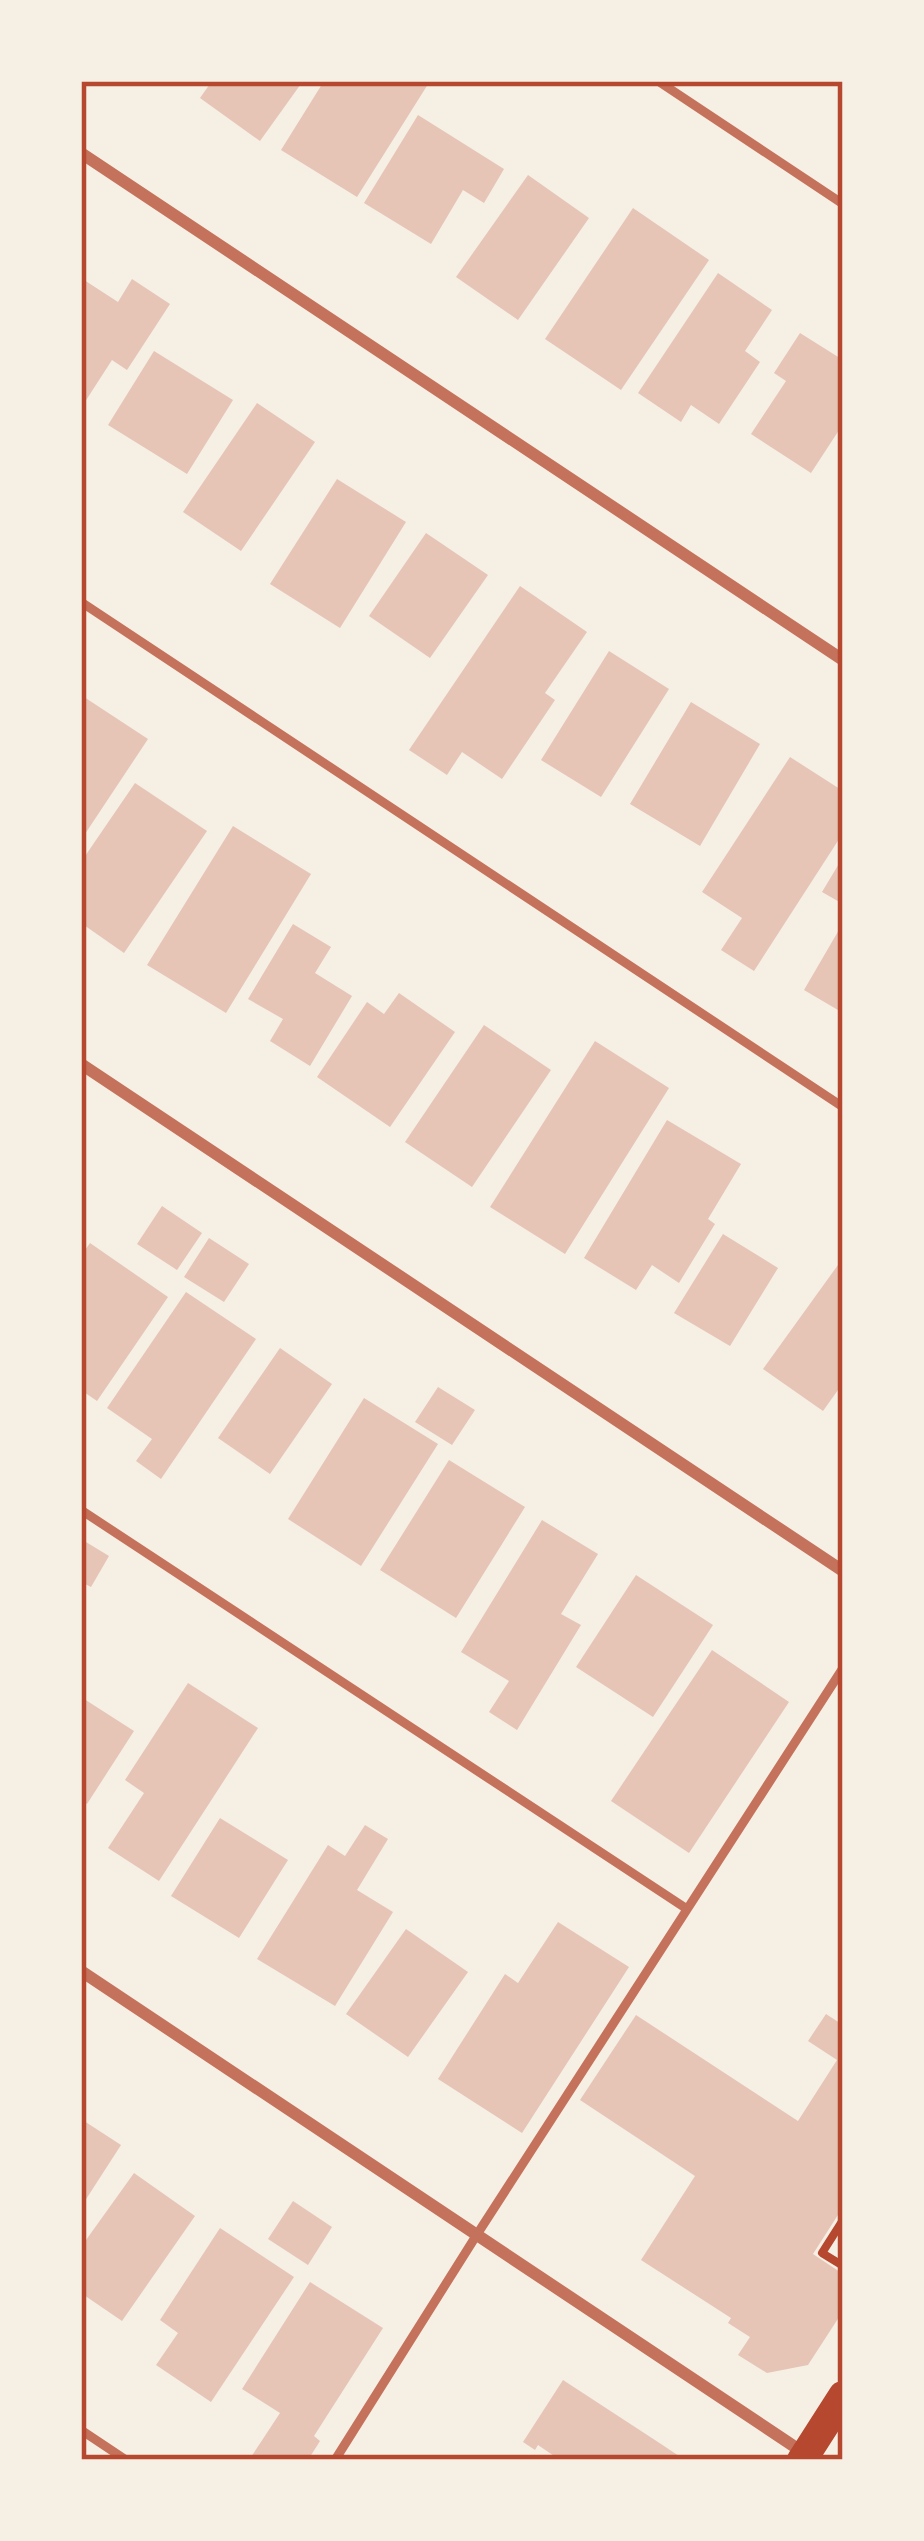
<svg xmlns="http://www.w3.org/2000/svg" width="924" height="2541" viewBox="0 0 924 2541" font-family="Rubik,sans-serif">
  <style>
    .building { fill: #e6c5b7 }
    .lines { fill: none; stroke-linecap: round; stroke-linejoin: round }
    .path { stroke: #b5482f; stroke-width: 8 }
    .service { stroke: #c5725c; stroke-width: 9 }
    .minor { stroke: #c5725c; stroke-width: 12 }
    .primary { stroke: #b5482f; stroke-width: 30 }
    .neatline { fill: none; stroke: #b5482f; stroke-width: 4.5 }
  </style>
  <rect width="100%" height="100%" fill="#f6efe4"/>
  <path class="building" d="M 212,81 L 303,81 L 260,141 L 200,98 Z
    M 324,81 L 430,81 L 357,197 L 281,150 Z
    M 418,115 L 504,169 L 484,203 L 463,190 L 431,244 L 364,203 Z
    M 528,175 L 589,218 L 518,320 L 456,277 Z
    M 633,208 L 709,260 L 621,390 L 545,339 Z
    M 718,273 L 772,310 L 745,351 L 760,362 L 719,424 L 691,405 L 681,422 L 638,393 Z
    M 81,278 L 118,302 L 132,279 L 170,304 L 127,370 L 112,360 L 81,408 Z
    M 800,333 L 843,360 L 843,424 L 811,473 L 751,434 L 786,381 L 774,373 Z
    M 154,351 L 233,400 L 187,474 L 108,425 Z
    M 257,403 L 315,442 L 241,551 L 183,512 Z
    M 337,479 L 406,522 L 340,628 L 270,584 Z
    M 426,533 L 488,575 L 430,658 L 369,616 Z
    M 520,586 L 587,632 L 545,693 L 555,700 L 502,779 L 462,752 L 447,775 L 409,750 Z
    M 609,651 L 669,689 L 601,797 L 541,760 Z
    M 81,695 L 148,739 L 81,840 Z
    M 691,702 L 760,744 L 700,846 L 630,804 Z
    M 790,757 L 843,791 L 843,833 L 754,971 L 721,950 L 742,918 L 702,892 Z
    M 135,783 L 207,831 L 124,953 L 81,923 L 81,862 Z
    M 233,826 L 311,874 L 226,1013 L 147,965 Z
    M 843,857 L 843,904 L 822,892 Z
    M 843,923 L 843,1013 L 804,990 Z
    M 293,924 L 331,947 L 315,973 L 352,996 L 310,1066 L 270,1041 L 283,1019 L 248,999 Z
    M 399,993 L 455,1032 L 390,1127 L 317,1077 L 367,1002 L 384,1014 Z
    M 484,1025 L 551,1070 L 472,1187 L 405,1142 Z
    M 595,1041 L 669,1088 L 565,1254 L 490,1207 Z
    M 667,1120 L 741,1164 L 708,1219 L 715,1224 L 679,1283 L 652,1265 L 636,1290 L 584,1258 Z
    M 162,1206 L 202,1233 L 177,1270 L 137,1244 Z
    M 723,1234 L 778,1268 L 730,1346 L 674,1313 Z
    M 209,1238 L 249,1264 L 224,1302 L 184,1277 Z
    M 90,1243 L 168,1297 L 97,1401 L 81,1390 L 81,1256 Z
    M 843,1258 L 843,1383 L 823,1411 L 763,1369 Z
    M 186,1292 L 256,1339 L 161,1479 L 136,1461 L 152,1439 L 107,1408 Z
    M 280,1348 L 332,1384 L 270,1474 L 218,1438 Z
    M 438,1387 L 475,1410 L 452,1445 L 415,1422 Z
    M 364,1398 L 438,1444 L 361,1566 L 288,1519 Z
    M 449,1460 L 525,1507 L 456,1618 L 380,1570 Z
    M 542,1520 L 598,1554 L 561,1614 L 581,1625 L 517,1730 L 489,1712 L 509,1681 L 461,1652 Z
    M 81,1539 L 109,1556 L 91,1587 L 81,1582 Z
    M 636,1575 L 713,1625 L 653,1717 L 576,1667 Z
    M 712,1650 L 789,1702 L 689,1853 L 611,1801 Z
    M 188,1683 L 258,1728 L 159,1881 L 108,1848 L 144,1793 L 125,1780 Z
    M 81,1697 L 134,1731 L 87,1804 L 81,1800 Z
    M 220,1818 L 288,1860 L 239,1938 L 171,1896 Z
    M 365,1825 L 388,1839 L 357,1890 L 393,1912 L 335,2006 L 257,1959 L 328,1845 L 345,1856 Z
    M 558,1922 L 629,1967 L 522,2133 L 438,2079 L 505,1974 L 518,1983 Z
    M 406,1929 L 468,1972 L 408,2057 L 346,2014 Z
    M 826,2014 L 843,2025 L 843,2207 L 813,2254 L 843,2274 L 843,2311 L 808,2365 L 767,2373 L 738,2355 L 750,2337 L 728,2323 L 731,2318 L 641,2260 L 695,2176 L 580,2100 L 636,2015 L 798,2121 L 837,2060 L 808,2041 Z
    M 81,2119 L 121,2145 L 81,2207 Z
    M 134,2173 L 195,2216 L 122,2321 L 81,2293 L 81,2247 Z
    M 293,2201 L 332,2227 L 308,2265 L 268,2239 Z
    M 220,2228 L 294,2277 L 211,2402 L 156,2365 L 178,2333 L 160,2320 Z
    M 310,2282 L 383,2328 L 314,2436 L 320,2441 L 308,2460 L 249,2460 L 280,2413 L 242,2389 Z
    M 563,2380 L 661,2444 L 685,2460 L 560,2460 L 538,2445 L 535,2450 L 523,2442 Z"/>
  <g class="lines">
    <path class="path" d="M 843,2220 L 822,2253 L 840,2264 L 843,2259"/>
    <path class="service" d="M 658,81 L 843,204
      M 81,602 L 843,1107
      M 81,1510 L 687,1909
      M 81,2430 L 126,2460
      M 335,2460 L 476,2236 L 843,1668"/>
    <path class="minor" d="M 81,153 L 843,660
      M 81,1064 L 843,1571
      M 81,1971 L 804,2453"/>
    <path class="primary" d="M 802,2460 L 843,2396"/>
  </g>
  <rect width="924" height="2541" fill="none" stroke="#f6efe4" stroke-width="168"/>
  <rect x="84" y="84" width="756" height="2373" class="neatline"/>
</svg>
